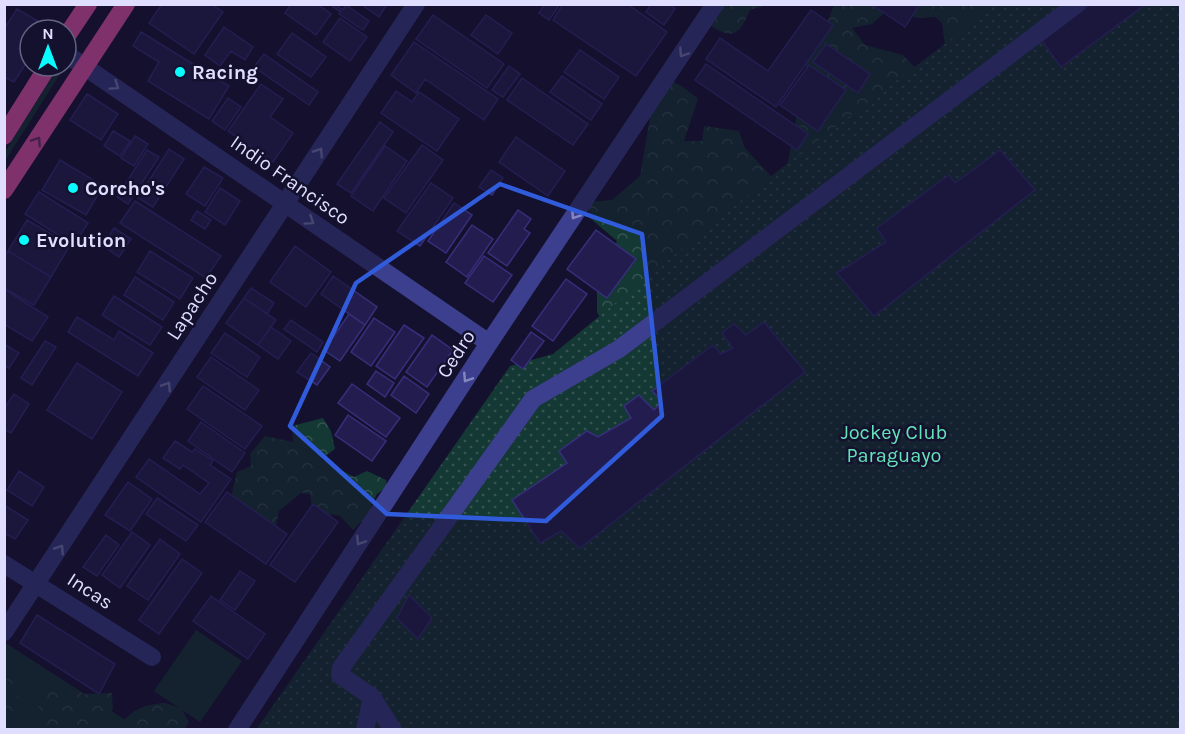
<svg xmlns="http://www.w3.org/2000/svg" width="1185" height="734" viewBox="0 0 1185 734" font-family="Karla,sans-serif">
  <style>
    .grass { fill: #143834 }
    .forest { fill: url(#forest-crowns) }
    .park { fill: url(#park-dots) }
    .building { fill: #231d4f; stroke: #372f7c; stroke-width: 1.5 }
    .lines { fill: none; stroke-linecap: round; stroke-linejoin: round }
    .minor { stroke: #3c3f8d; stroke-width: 18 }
    .highway { stroke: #ff59b6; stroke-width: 18 }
    .oneway { stroke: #8587c0 }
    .oneway2 { stroke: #7e316b }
    .marked { fill: none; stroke: #305cdc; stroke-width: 4.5; stroke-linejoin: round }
    .poi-dot { fill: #0afbff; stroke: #14112e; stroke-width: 2 }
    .labels { text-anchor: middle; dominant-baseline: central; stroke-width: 5; stroke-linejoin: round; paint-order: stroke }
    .poi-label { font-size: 20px; font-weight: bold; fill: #dfdeff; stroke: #14112e; text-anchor: start }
    .street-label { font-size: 20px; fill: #dfdeff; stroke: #14112e }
    .park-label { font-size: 20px; fill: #65e4ba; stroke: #14112e }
  </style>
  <defs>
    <pattern id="forest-crowns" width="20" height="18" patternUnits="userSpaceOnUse" patternTransform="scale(1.5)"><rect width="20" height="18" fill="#143834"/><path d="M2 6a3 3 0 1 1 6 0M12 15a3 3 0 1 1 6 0" fill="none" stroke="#365452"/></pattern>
    <pattern id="park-dots" width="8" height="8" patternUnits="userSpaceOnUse" patternTransform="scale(1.5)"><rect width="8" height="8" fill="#143834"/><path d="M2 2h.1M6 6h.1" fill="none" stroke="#365452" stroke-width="1.8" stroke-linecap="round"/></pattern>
  </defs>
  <rect width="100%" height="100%" fill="#14112e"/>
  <path class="grass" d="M 56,71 L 60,74 L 5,161 L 5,152 Z
    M 196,630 L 242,661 L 200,722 L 154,691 Z
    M 4,642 L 130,723 L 126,729 L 5,729 Z"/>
  <path class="forest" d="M 905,4 L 991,5 L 998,7 L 946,52 L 942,23 L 935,17 L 918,18 L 906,14 Z
    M 712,5 L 766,5 L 750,10 C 740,33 735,41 711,26 Z
    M 834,5 L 885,5 L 885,12 L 872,24 L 852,28 L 865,45 L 903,55 L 925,78 L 774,235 L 807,60 L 823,33 Z
    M 669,80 L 682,86 L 698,99 L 684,141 L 702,141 L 704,126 L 739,131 L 745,148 L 771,176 L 774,204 L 619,349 L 597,312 L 597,278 L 610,262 L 617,241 L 590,218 L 587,202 L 612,200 L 640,176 L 652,106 Z
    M 323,418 L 331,431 L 335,449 L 321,459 L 354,477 L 367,471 L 386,480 L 387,487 L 377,494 L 371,505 L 375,518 L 361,522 L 353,530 L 340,516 L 331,514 L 327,520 L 312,508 L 310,494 L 301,493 L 279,511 L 275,530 L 231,497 L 237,472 L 251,466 L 250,454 L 265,436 L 293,442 L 292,426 Z
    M 5,673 L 8,673 L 17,686 L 19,702 L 5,720 Z
    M 51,686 L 69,686 L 83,694 L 112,693 L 113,709 L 94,729 L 30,730 L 41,700 Z
    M 165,703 L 181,708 L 189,722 L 185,729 L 117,729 C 129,711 143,704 165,703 Z"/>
  <path class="park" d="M 996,5 L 1180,5 L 1180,729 L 256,730 L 510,366 L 553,354 L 771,176 Z"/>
  <path class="building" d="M 162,4 L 211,4 L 223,12 L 194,54 L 149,23 Z
    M 291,4 L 317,4 L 331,14 L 316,35 L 285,13 Z
    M 361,4 L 387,4 L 379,17 Z
    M 545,4 L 560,4 L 549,20 L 539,13 Z
    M 563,4 L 627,4 L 667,32 L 636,76 L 553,20 Z
    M 651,4 L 669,4 L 675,9 L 664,25 L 646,12 Z
    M 871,4 L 920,4 L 905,27 Z
    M 1091,4 L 1146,4 L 1061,67 L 1042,41 Z
    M 335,5 L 343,10 L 346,5 L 369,21 L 363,30 L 339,14 L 341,12 L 333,7 Z
    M 17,9 L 48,27 L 46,30 L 30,30 L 30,57 L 14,82 L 4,77 L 4,29 Z
    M 811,10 L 833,25 L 776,107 L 706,59 L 720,38 L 768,71 Z
    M 433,15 L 504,64 L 487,88 L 416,39 Z
    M 486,15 L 512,33 L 498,54 L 471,35 Z
    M 340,18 L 367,37 L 350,61 L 323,42 Z
    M 224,27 L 253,47 L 245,60 L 231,51 L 220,66 L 205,55 Z
    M 141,32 L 229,86 L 209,119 L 148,81 L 159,62 L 133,46 Z
    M 292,33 L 326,57 L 311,77 L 277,54 Z
    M 414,42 L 498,99 L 484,120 L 425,79 L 416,93 L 391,75 Z
    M 826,44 L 870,74 L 858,93 L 813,62 Z
    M 580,50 L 619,77 L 604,99 L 564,72 Z
    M 264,54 L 318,92 L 309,105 L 254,67 Z
    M 706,64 L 808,134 L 797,150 L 695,80 Z
    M 809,65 L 846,90 L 818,131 L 780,105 Z
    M 509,66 L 520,74 L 503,97 L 492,90 Z
    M 562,76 L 602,104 L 591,120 L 550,92 Z
    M 522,78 L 588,124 L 573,145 L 507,100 Z
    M 261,84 L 283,99 L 270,117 L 293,133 L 273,162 L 228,131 Z
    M 396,91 L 412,102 L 419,92 L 459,119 L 437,151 L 381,113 Z
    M 87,94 L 118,114 L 101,140 L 70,120 Z
    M 228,98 L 241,107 L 225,130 L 212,121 Z
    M 380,122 L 393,132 L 351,193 L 337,184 Z
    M 113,131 L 130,141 L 120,156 L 104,146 Z
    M 135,136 L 148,144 L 134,166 L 121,158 Z
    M 516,137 L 565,171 L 548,196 L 499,162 Z
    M 422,145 L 443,160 L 406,213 L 384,198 Z
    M 385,146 L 407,161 L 373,211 L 351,196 Z
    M 169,149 L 184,159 L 153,207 L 138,198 Z
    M 147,150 L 159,157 L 128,204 L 117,197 Z
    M 1000,150 L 1035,190 L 874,316 L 837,273 L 886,242 L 877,228 L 949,175 L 955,183 Z
    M 60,160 L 103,186 L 86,215 L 42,190 Z
    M 204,167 L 223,178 L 205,206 L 186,194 Z
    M 491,170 L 503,178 L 492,195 L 479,187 Z
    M 431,183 L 453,198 L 420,246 L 397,231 Z
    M 220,188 L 240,201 L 225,225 L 205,212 Z
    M 39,192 L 88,223 L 74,245 L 25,214 Z
    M 135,201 L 221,256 L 206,278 L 120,223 Z
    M 454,203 L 472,215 L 446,253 L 428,241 Z
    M 518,210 L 531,219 L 524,229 L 530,233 L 507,266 L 488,253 Z
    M 197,211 L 211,220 L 205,229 L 191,220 Z
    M 27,220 L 70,245 L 51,277 L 8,251 Z
    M 472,225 L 493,239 L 467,277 L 446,262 Z
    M 114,228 L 131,239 L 119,257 L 103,246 Z
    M 596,230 L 636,259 L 607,298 L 567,269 Z
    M 295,246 L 331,272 L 306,307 L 270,282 Z
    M 8,251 L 51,277 L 34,305 L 4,288 L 4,256 Z
    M 150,251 L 193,278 L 180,299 L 137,272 Z
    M 484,256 L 512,275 L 493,302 L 465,283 Z
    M 333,276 L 377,307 L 365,325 L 321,294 Z
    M 135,277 L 174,302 L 163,320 L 124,295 Z
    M 566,279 L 587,294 L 553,341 L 532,326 Z
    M 251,288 L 274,303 L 267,314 L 244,298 Z
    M 4,289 L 48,317 L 32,341 L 4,324 Z
    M 114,296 L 162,327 L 150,345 L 102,315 Z
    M 244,298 L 276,320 L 258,345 L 226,323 Z
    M 349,314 L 365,325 L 340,361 L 324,350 Z
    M 77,317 L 114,340 L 119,331 L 153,353 L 138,376 L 68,332 Z
    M 374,318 L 395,332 L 371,366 L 351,352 Z
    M 291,320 L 323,342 L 317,352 L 284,329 Z
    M 764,322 L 805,372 L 580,548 L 561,531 L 540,543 L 512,500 L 567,463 L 559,451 L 587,431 L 598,437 L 631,418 L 624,406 L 639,395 L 654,410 L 662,401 L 652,391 L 713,345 L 721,354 L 733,348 L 722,333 L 734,324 L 746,335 Z
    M 404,325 L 424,338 L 395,379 L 376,366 Z
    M 271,327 L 291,341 L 278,359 L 258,345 Z
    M 531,332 L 544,341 L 523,369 L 511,360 Z
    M 225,333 L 260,357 L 247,377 L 211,353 Z
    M 432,335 L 453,350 L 427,387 L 406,372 Z
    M 45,341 L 56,347 L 32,385 L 21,378 Z
    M 4,344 L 19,353 L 9,368 L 4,366 Z
    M 311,353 L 330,367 L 317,385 L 297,372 Z
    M 211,357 L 259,390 L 245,410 L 197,377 Z
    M 77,363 L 122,392 L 92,439 L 47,410 Z
    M 376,371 L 394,383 L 385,397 L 367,384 Z
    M 404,376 L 429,394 L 416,413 L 391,395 Z
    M 352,384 L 400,418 L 386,437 L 338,403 Z
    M 203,386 L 262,426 L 245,449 L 187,409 Z
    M 14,394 L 29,404 L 11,433 L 4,429 L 4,409 Z
    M 348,415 L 386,441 L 372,461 L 335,435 Z
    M 201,422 L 245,453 L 232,472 L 188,441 Z
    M 175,441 L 192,452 L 195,449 L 213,461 L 210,465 L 231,479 L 201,522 L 136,477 L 149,459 L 200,494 L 209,483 L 183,465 L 180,469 L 163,458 Z
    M 19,471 L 44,487 L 32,506 L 7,490 Z
    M 128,482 L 152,499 L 130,531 L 105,515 Z
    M 227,492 L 287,534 L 266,564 L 205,522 Z
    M 157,498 L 198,525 L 186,541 L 146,514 Z
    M 313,504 L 338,522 L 295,582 L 270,565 Z
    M 4,505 L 28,520 L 15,539 L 4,533 Z
    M 132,532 L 150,545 L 120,588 L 102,575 Z
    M 106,535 L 119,545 L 97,576 L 83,567 Z
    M 160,539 L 180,554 L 148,600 L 127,586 Z
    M 182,559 L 202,573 L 159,634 L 139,620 Z
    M 240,571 L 255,581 L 235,610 L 220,600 Z
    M 409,595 L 432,618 L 418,639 L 397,618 Z
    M 211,596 L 265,634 L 248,659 L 193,621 Z
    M 37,615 L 115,664 L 99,694 L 20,643 Z"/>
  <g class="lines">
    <path class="minor" d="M 66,54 L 489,343
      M 4,564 L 152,657
      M 4,632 L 416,4
      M 237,730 L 489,343 L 715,4
      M 365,730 L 372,697
      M 393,730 L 372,697 L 340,675 L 341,668 L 533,399 L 619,349 L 1077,4"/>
    <path class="highway" d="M 66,37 L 88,4
      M 4,136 L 48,66
      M 4,190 L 126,4"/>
  </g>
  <defs><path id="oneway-chevron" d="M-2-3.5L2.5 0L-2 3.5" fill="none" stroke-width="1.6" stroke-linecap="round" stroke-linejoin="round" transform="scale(1.5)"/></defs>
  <g class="oneway">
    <use href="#oneway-chevron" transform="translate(683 53) rotate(124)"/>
    <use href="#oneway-chevron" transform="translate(115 86) rotate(35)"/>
    <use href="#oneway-chevron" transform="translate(319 152) rotate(-57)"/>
    <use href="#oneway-chevron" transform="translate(575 215) rotate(124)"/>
    <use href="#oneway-chevron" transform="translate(310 221) rotate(34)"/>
    <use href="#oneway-chevron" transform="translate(467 378) rotate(123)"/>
    <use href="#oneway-chevron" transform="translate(167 386) rotate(-57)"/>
    <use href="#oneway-chevron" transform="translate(360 541) rotate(123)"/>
    <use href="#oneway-chevron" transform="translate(60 549) rotate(-57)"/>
  </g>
  <use class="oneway2" href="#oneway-chevron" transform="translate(37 141) rotate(-57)"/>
  <path d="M0 0H1185V734H0ZM 500,184 L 642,234 L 662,416 L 546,521 L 387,514 L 290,426 L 356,283 Z" fill="#14112e" fill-opacity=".55" fill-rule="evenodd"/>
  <path class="marked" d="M 500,184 L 642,234 L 662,416 L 546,521 L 387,514 L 290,426 L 356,283 Z"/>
  <g class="poi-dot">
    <circle cx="180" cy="72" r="6"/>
    <circle cx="73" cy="188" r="6"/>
    <circle cx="24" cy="240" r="6"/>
  </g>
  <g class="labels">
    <g class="poi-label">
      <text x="192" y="72">Racing</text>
      <text x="85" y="188">Corcho's</text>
      <text x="36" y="240">Evolution</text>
    </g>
    <g class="street-label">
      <text transform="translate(290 180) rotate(35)">Indio Francisco</text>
      <text transform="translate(192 306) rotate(-57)">Lapacho</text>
      <text transform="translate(456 354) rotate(-57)">Cedro</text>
      <text transform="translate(90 591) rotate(33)">Incas</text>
    </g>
    <g class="park-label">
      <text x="894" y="432">Jockey Club<tspan x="894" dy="23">Paraguayo</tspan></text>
    </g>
  </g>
  <rect width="1185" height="734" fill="none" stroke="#dfdeff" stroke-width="12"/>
  <g transform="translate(48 48)"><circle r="28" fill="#14112e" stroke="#656382" stroke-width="1.5"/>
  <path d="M0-4.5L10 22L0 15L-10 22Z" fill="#0afbff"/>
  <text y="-9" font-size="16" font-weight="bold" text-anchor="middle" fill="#dfdeff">N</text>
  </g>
</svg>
